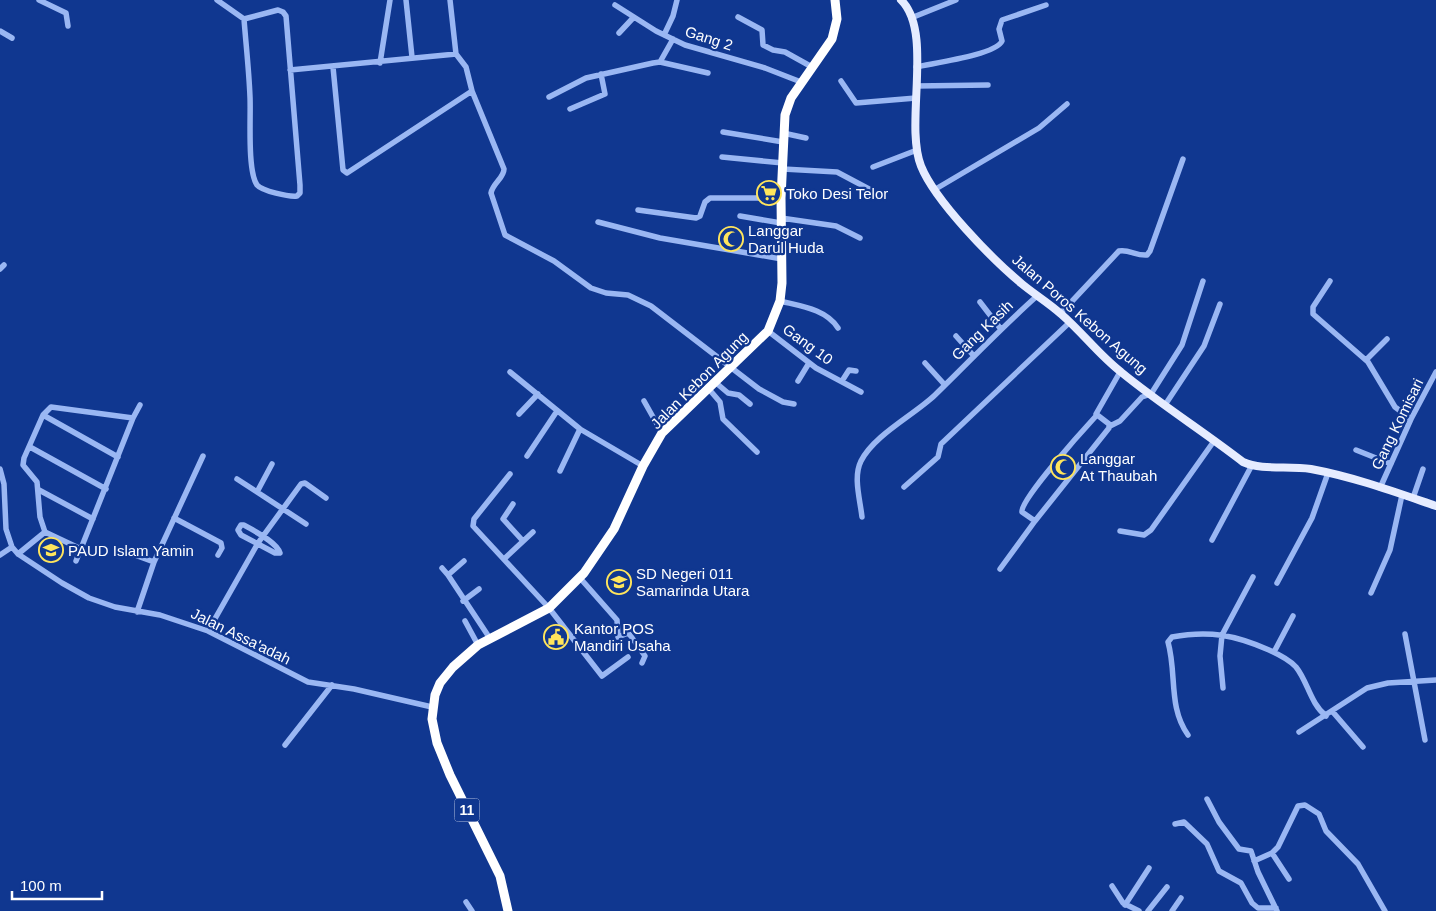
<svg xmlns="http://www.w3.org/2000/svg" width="1436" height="911" viewBox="0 0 1436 911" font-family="Helvetica,sans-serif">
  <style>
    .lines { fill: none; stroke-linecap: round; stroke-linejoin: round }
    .minor { stroke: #9ab7f3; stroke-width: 5.5 }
    .major { stroke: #e6ecff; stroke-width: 8 }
    .highway { stroke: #fff; stroke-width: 9 }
    .labels { text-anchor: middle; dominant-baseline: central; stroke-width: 4.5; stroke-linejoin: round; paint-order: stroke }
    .shield { fill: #103790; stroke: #b7c3de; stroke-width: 1 }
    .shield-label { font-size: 14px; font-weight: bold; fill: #fff }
    .street-label { font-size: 15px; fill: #fff; stroke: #103790 }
    .poi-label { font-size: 15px; fill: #fff; stroke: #103790; text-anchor: start }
  </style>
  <rect width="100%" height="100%" fill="#103790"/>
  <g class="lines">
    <path class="minor" d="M 39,0 L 66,13 L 68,26
      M 217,0 L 244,19
      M 406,0 L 412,57
      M 450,0 L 456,54
      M 615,5 L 656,31 L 685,45 L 765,68 L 801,82
      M 278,10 L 283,12 L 286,16 L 300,185 L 300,193 L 297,196 C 289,197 262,191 257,185 C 247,170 251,116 250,97 C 249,71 246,45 244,19 Z
      M 738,17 L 762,30 L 763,45 L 773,50 L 785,52 L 812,67
      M 911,18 L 956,0
      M 0,31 L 12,38
      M 619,33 L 633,18
      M 664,35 L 673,16 L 677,0
      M 660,62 L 673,39
      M 380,63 L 390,0
      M 916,67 C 933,63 996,55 1002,41 L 999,29 L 1002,20 L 1046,5
      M 290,70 L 456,54 L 466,67 L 472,91 L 347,173 L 343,170 L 333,67
      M 841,81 L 856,103 L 916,98
      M 916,86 L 988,85
      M 472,91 L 504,169 C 504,178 493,183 491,193 L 505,235 L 554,261 L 591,288 L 606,293 L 628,295 L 651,306 L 759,389 L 783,402 L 794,404
      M 549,97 L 586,78 L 653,63 L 660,62 L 708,73
      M 570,109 L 605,94 L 601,74
      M 723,132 L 783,142
      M 783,133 L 806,138
      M 722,157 L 783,163
      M 873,167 L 917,150
      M 783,169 L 837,172 L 869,189
      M 934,190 L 1039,128 L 1067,104
      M 638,210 L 696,218 L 700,216 L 705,202 L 710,198 L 781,198
      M 740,216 L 781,223
      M 781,218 L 836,226 L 860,238
      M 598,222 L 660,238 L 782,259
      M 0,269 L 4,265
      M 1330,281 L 1313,307 L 1313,314 L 1368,362 L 1395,407 L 1411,419
      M 780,301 C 800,306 826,309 838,328
      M 980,302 L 1000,328
      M 1061,313 L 1119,251 C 1129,249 1136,256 1147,255 L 1150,251 L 1183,159
      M 768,331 L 816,368 L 861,392
      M 956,336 L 973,355
      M 1366,360 L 1387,339
      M 925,363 L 944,384
      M 510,372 L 580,429 L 643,466
      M 798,381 L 809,363
      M 842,381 L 849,370 L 856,371
      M 715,382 L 728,393 L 739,395 L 750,404
      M 708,388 L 720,402 L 723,419 L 757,452
      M 644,401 L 662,433
      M 1165,405 L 1204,346 L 1220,304
      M 519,414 L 538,394
      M 43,415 L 118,457
      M 133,418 L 140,405
      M 1110,426 L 1120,421 L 1142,397 L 1151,394 L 1182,345 L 1203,281
      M 30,447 L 106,489
      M 1356,450 L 1391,464
      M 527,456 L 557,411
      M 272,464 L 257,492 L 306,524
      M 0,469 L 4,484 L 6,529 L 12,547 L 18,554 L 62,583 L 89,598 L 115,607 L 160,615 L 208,631 L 308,682 L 354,689 L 432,707
      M 560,471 L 580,429
      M 510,474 L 474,519 L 473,526 L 549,608 L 602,676 L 628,657
      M 237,479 L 257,492
      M 904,487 L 938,457 L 941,444 L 1070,322
      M 1380,488 L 1411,419 L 1436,372
      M 39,490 L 93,519
      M 1413,498 L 1423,469
      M 513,504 L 503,519 L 523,541
      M 862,517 C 860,499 853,477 861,461 C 874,435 914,415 935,395 C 969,362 1002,327 1037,296
      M 174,518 L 221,543 L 222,548 L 218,555
      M 1035,521 L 1022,512 C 1020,500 1084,429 1096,416
      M 241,525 L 244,525 C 254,531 277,542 280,553 L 275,553 L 241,535 L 238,530 Z
      M 1120,531 L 1144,535 L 1151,530 L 1214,441
      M 1212,540 L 1252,465
      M 18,554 L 45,532
      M 132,554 L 154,562
      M 0,555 L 12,547
      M 504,559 L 533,532
      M 76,561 L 133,418 L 51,407 L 43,415 L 24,458 L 23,465 L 37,482 L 40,517 L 45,532 L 81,549
      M 464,561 L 448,575 L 489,637
      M 442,568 L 448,575
      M 1000,569 L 1035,521 L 1109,428 L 1109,424 L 1096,414 L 1120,372
      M 580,578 L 617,620 L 618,637 L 628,633 L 630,635 L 645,656 L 642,663
      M 1277,583 L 1312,518 L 1328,473
      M 1371,593 L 1390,550 L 1402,495
      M 463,601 L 479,589
      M 137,612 L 154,562 L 203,456
      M 465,621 L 478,645
      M 208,631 L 258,543 L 301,484 L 305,483 L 326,498
      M 1405,634 L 1425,740
      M 1274,652 L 1293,616
      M 1223,688 L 1220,656 L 1222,635 L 1253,577
      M 1332,711 L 1363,747
      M 1299,732 L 1367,688 L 1388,683 L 1436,680
      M 1188,735 C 1168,707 1177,674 1168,642 L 1172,637 C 1209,630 1235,635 1269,650 C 1278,654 1289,659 1296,667 C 1308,682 1310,703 1326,716
      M 285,745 L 332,685
      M 1207,799 L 1219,822 L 1239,849 L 1251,851 L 1258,872 L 1277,911
      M 1175,824 L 1184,822 L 1207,844 L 1219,871 L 1241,883 L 1252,903 L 1258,908 L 1276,908
      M 1272,853 L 1278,847 L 1298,806 L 1305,805 L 1319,814 L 1326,831 L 1358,864 L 1385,911
      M 1254,861 L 1272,853 L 1289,879
      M 1112,886 L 1123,903 L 1139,911
      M 466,902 L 472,911
      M 1125,905 L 1149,868
      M 1148,911 L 1167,887
      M 1172,911 L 1181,898"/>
    <path class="major" d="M 901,0 C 934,32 904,123 921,166 C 935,201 992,259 1022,284 C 1034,294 1049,303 1061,314 C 1082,332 1099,355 1121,372 C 1160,404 1203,431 1243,462 C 1263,471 1289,465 1311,469 C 1354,477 1395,492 1436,506"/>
    <path class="highway" d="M 508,911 L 500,876 L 450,775 L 437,743 L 432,719 L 435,695 L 440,683 L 453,667 L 478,645 L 549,608 L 584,573 L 614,529 L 643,466 L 662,433 L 768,331 L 780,301 L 782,283 L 781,198 L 785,115 L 791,98 L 832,39 L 837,19 L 835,0"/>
  </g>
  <defs>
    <symbol id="supermarket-ring" viewBox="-11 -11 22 22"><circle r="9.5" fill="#103790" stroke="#ffe55c" stroke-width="1.5"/><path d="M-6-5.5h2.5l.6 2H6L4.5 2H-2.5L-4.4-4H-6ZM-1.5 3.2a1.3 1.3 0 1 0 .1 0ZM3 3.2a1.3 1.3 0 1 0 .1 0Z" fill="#ffe55c"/></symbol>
    <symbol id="mosque-ring" viewBox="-11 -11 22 22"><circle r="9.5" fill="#103790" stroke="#ffe55c" stroke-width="1.5"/><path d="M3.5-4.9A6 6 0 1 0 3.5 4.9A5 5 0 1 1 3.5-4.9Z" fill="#ffe55c"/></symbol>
    <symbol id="school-ring" viewBox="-11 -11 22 22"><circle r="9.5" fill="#103790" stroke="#ffe55c" stroke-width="1.5"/><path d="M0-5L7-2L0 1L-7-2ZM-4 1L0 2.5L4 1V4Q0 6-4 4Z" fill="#ffe55c"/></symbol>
    <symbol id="civic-ring" viewBox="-11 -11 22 22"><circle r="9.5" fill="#103790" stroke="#ffe55c" stroke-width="1.5"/><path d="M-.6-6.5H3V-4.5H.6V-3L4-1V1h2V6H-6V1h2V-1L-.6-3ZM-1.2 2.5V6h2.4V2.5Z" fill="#ffe55c"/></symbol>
  </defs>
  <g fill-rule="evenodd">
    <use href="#supermarket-ring" x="755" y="179" width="28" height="28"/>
    <use href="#mosque-ring" x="717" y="225" width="28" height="28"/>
    <use href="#mosque-ring" x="1049" y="453" width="28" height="28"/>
    <use href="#school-ring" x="37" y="536" width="28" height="28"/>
    <use href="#school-ring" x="605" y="568" width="28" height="28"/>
    <use href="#civic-ring" x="542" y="623" width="28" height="28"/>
  </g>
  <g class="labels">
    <rect class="shield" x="454.5" y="798.5" width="25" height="23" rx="4"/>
    <g class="shield-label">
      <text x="467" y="810">11</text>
    </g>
    <g class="street-label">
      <text transform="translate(709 38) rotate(18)">Gang 2</text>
      <text transform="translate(1080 314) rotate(41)">Jalan Poros Kebon Agung</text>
      <text transform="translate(982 330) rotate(-44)">Gang Kasih</text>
      <text transform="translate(808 344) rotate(36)">Gang 10</text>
      <text transform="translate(699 380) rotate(-45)">Jalan Kebon Agung</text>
      <text transform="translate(1397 424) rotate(-64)">Gang Komisari</text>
      <text transform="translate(241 636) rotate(26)">Jalan Assa'adah</text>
    </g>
    <g class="poi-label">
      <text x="786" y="193">Toko Desi Telor</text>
      <text x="748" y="230">Langgar<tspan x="748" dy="17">Darul Huda</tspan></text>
      <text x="1080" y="458">Langgar<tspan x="1080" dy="17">At Thaubah</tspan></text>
      <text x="68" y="550">PAUD Islam Yamin</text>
      <text x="636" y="573">SD Negeri 011<tspan x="636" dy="17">Samarinda Utara</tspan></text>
      <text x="574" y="628">Kantor POS<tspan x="574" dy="17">Mandiri Usaha</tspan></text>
    </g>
  </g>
  <path d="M12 891v8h90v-8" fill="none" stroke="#ffffff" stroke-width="2.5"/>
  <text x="20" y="891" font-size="15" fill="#ffffff" stroke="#103790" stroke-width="4" paint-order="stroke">100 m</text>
</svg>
